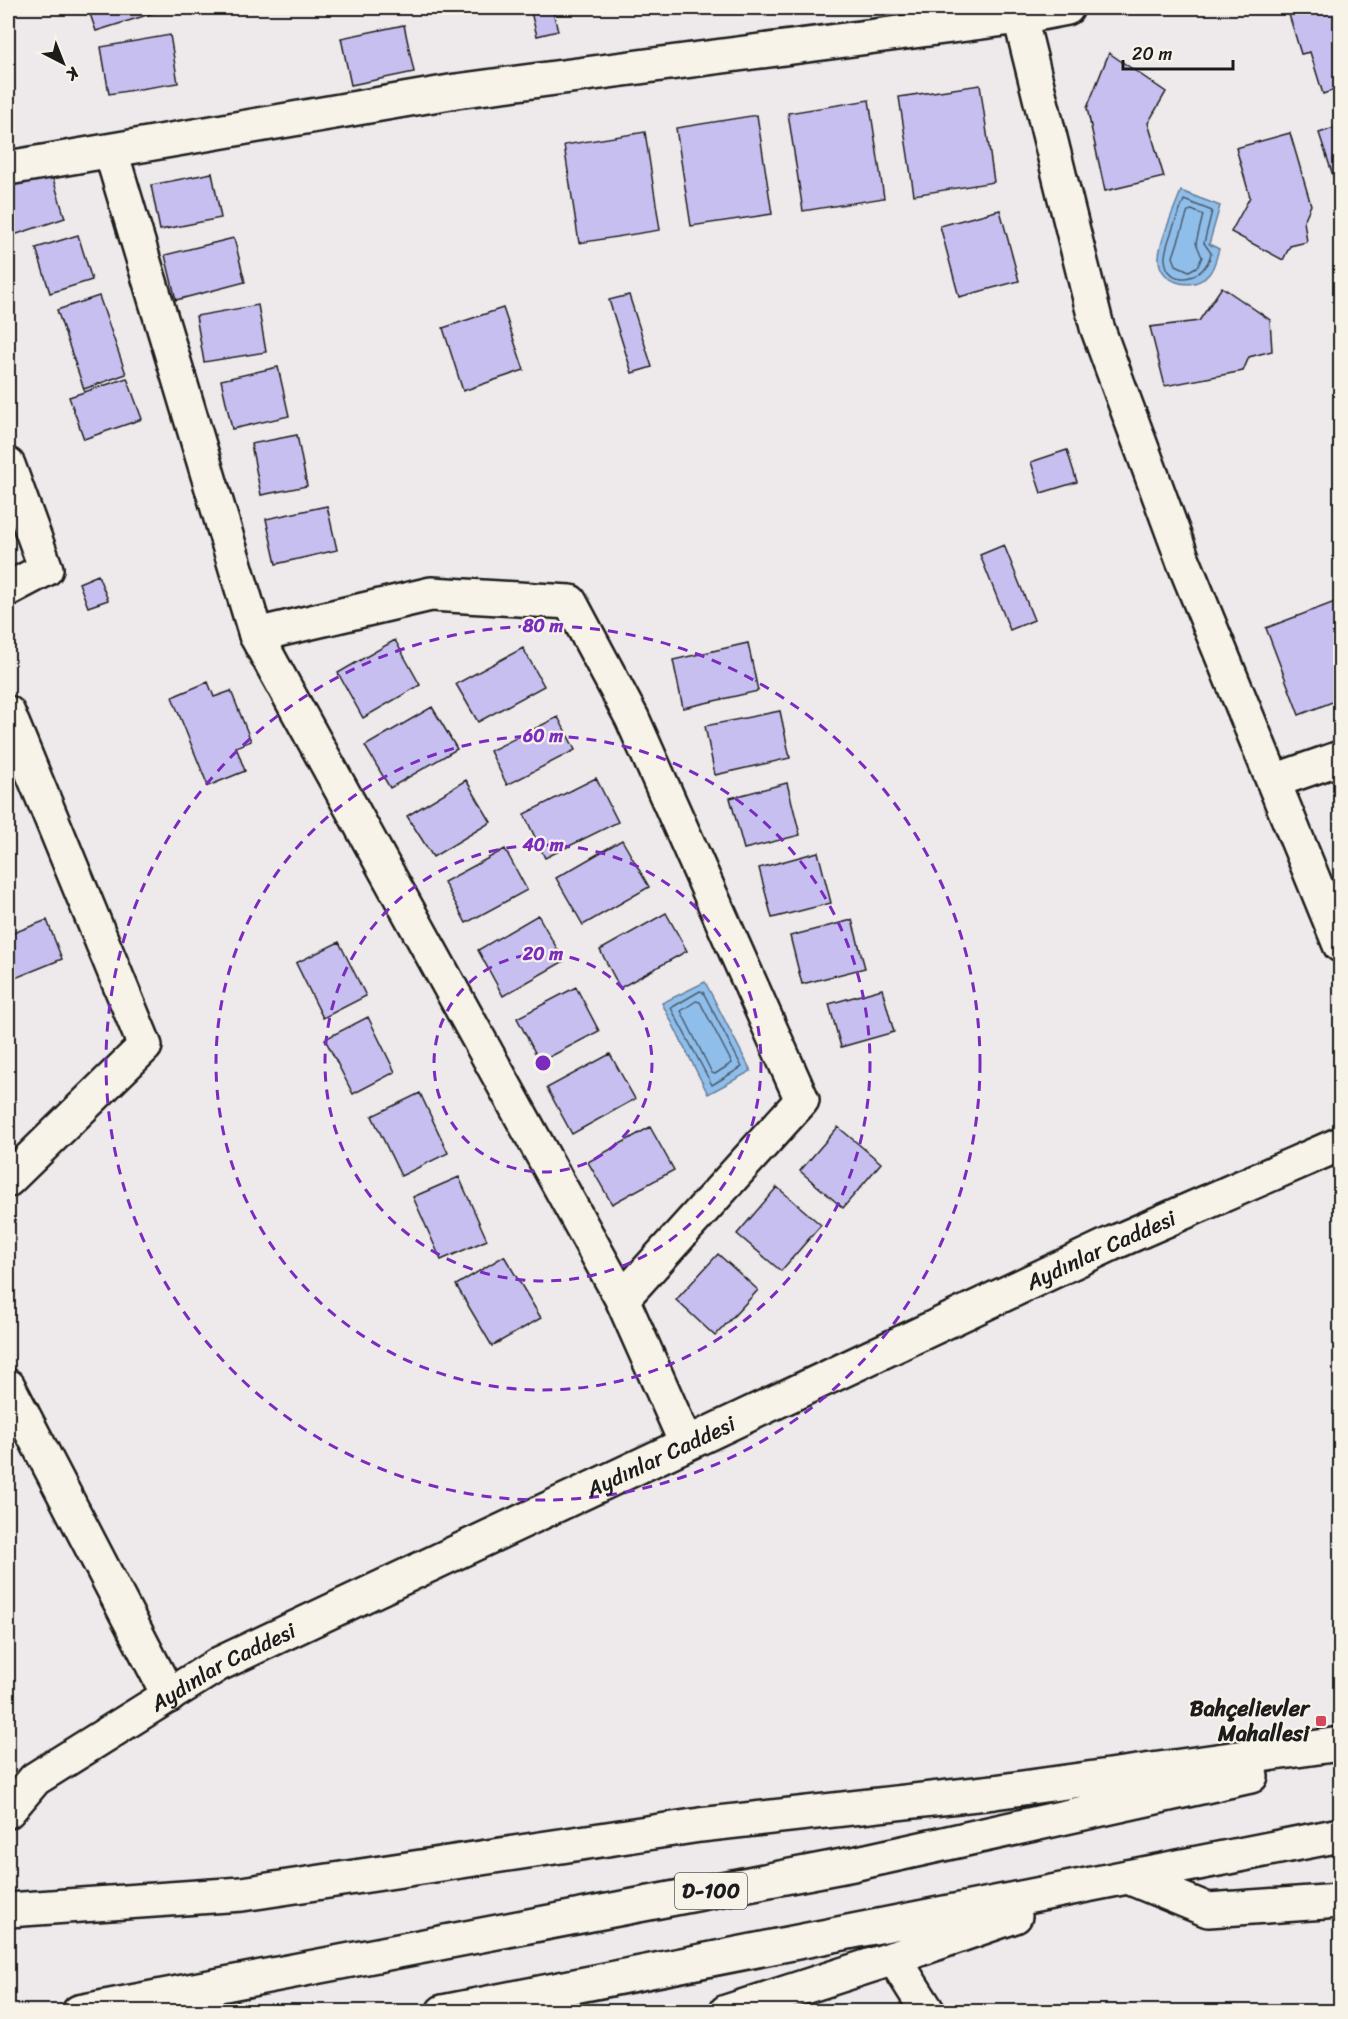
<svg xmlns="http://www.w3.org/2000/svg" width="1348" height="2019" viewBox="0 0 1348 2019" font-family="Sriracha,sans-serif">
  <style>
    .water { fill: #90beea; stroke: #627d98; stroke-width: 1.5 }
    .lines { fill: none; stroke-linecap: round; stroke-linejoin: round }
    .shore { stroke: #4a5d6e; stroke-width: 1.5 }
    .building { fill: #c8bff1; stroke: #1c1c1c; stroke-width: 1.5 }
    .minor-casing { stroke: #1c1c1c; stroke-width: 38 }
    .highway-casing { stroke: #1c1c1c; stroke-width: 38 }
    .minor { stroke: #f7f3e8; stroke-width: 33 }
    .highway { stroke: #f7f3e8; stroke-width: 33 }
    .ring { fill: none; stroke: #7b2cbf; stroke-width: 3; stroke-dasharray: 10 8 }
    .poi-dot { fill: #d1495b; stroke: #f7f3e8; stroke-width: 2 }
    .labels { text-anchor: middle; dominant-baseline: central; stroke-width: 4.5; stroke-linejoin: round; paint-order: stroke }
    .shield { fill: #f7f3e8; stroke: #5e5c59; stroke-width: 1.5 }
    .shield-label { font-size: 21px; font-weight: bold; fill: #1c1c1c }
    .street-label { font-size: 22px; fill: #1c1c1c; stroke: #f7f3e8 }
    .poi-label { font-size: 22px; font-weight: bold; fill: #1c1c1c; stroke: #f7f3e8; text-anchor: end }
    .centre { fill: #7b2cbf; stroke: #f7f3e8; stroke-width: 3 }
    .ring-label { font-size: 18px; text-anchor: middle; font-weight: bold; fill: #7b2cbf; stroke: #f7f3e8; stroke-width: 4.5; stroke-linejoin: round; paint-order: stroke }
  </style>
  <rect width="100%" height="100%" fill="#eee9ea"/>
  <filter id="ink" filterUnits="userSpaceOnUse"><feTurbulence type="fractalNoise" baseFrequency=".0167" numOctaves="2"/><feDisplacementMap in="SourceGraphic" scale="12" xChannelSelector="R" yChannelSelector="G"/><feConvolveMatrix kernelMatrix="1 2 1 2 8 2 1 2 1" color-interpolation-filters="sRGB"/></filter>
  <g filter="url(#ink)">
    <path class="water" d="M 1181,191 L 1220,206 L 1209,244 L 1219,249 C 1216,258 1215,267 1209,274 C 1193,293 1157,283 1159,256 C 1160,240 1175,207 1181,191 Z
      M 705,982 L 751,1071 L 708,1094 L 662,1003 Z"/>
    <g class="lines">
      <path class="shore" d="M 1184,200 L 1212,211 L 1204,243 L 1211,253 C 1206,281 1167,289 1165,259 C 1164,247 1179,212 1184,200 Z
        M 1192,210 L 1203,215 L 1196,243 L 1202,257 L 1198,266 L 1189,271 L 1176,265 L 1173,257 L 1188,211 Z
        M 700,991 L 703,992 L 742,1067 L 712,1085 L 671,1008 Z
        M 696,1001 L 700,1002 L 732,1063 L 715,1074 L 712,1073 L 681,1011 Z"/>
    </g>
    <path class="building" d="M 88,8 L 159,8 L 160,11 L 96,31 Z
      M 530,8 L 552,8 L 558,31 L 537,36 Z
      M 1287,8 L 1340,8 L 1340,88 L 1323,94 L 1310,52 L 1301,54 Z
      M 404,25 L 414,72 L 351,85 L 341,38 Z
      M 170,35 L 178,83 L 109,94 L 101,47 Z
      M 1109,53 L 1166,92 L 1148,123 L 1164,177 L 1105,191 L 1087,108 Z
      M 8,79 L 14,100 L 8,102 Z
      M 980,85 L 994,182 L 914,195 L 899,97 Z
      M 869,100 L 884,198 L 803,211 L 788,113 Z
      M 757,115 L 772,214 L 691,226 L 676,128 Z
      M 1340,126 L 1340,194 L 1339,194 L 1319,133 Z
      M 645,132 L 660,230 L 579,243 L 564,145 Z
      M 1290,133 L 1311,205 L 1304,221 L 1307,242 L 1290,246 L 1283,260 L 1231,232 L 1250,197 L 1236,148 Z
      M 51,172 L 65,218 L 8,237 L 8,186 Z
      M 212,173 L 221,218 L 160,230 L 151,185 Z
      M 1000,210 L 1019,281 L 959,297 L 940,226 Z
      M 78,235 L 92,280 L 50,293 L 36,248 Z
      M 234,238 L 245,282 L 176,300 L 165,255 Z
      M 1222,287 L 1270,320 L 1272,351 L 1249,357 L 1243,371 L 1165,386 L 1150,327 L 1199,321 Z
      M 629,295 L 652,367 L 632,373 L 609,300 Z
      M 99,296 L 126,374 L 84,389 L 57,310 Z
      M 258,305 L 266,352 L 204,362 L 196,316 Z
      M 503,308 L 524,370 L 463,391 L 443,328 Z
      M 278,367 L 289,416 L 232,429 L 221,380 Z
      M 127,378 L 142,419 L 84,439 L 69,397 Z
      M 297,435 L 307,486 L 261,495 L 251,444 Z
      M 1067,450 L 1077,482 L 1041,493 L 1031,462 Z
      M 327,506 L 337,550 L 276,564 L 266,519 Z
      M 1004,545 L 1034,620 L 1010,630 L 980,555 Z
      M 98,575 L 108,600 L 88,607 L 79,583 Z
      M 1340,600 L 1340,699 L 1299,715 L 1266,628 Z
      M 395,640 L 420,685 L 363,718 L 338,673 Z
      M 748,643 L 758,691 L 683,708 L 673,660 Z
      M 523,648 L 544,686 L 478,722 L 456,684 Z
      M 208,682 L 214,697 L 231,691 L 251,741 L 236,747 L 245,771 L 208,786 L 172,697 Z
      M 432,707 L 457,749 L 390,788 L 365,746 Z
      M 780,711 L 790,758 L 715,775 L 705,726 Z
      M 558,717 L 575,750 L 507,785 L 490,751 Z
      M 596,778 L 618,822 L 545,858 L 524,814 Z
      M 466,780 L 491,822 L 433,857 L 407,816 Z
      M 787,783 L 800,835 L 744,849 L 730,798 Z
      M 622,840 L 649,887 L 583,925 L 556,878 Z
      M 505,849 L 527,890 L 466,923 L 444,882 Z
      M 818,852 L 831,903 L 772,918 L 759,868 Z
      M 666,913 L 687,951 L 620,988 L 600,950 Z
      M 538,915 L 564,961 L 503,996 L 478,950 Z
      M 47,920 L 62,959 L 8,981 L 8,935 Z
      M 852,920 L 865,968 L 802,984 L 790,936 Z
      M 339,942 L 366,996 L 323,1018 L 296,963 Z
      M 576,987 L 599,1031 L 540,1062 L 517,1018 Z
      M 882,989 L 894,1032 L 841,1047 L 829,1004 Z
      M 368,1017 L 395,1072 L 353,1094 L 325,1039 Z
      M 610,1054 L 635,1099 L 572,1134 L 547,1088 Z
      M 420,1093 L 448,1153 L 401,1176 L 372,1116 Z
      M 650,1127 L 674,1170 L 612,1204 L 588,1162 Z
      M 838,1127 L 881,1163 L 843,1208 L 800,1171 Z
      M 459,1177 L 487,1240 L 441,1260 L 413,1197 Z
      M 777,1187 L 821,1225 L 781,1271 L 737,1234 Z
      M 718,1254 L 758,1290 L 715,1336 L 676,1300 Z
      M 504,1256 L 541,1318 L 492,1346 L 456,1285 Z"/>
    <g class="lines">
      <defs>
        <g id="minor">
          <path d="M 1020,17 L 1097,327 L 1183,560 L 1340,945"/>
          <path d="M 111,152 L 256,635 L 622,1299 L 686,1443"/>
          <path d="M 8,168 L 456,91 L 1020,17 L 1067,8"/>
          <path d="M 8,465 L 46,569 L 8,589"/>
          <path d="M 256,635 L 431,594 L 570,602 L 632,718 L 802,1100 L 622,1299"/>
          <path d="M 8,713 L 145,1046 L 8,1180"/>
          <path d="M 1274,781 L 1340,758"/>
          <path d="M 8,1386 L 169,1696"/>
          <path id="s1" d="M 8,1811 L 35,1779 L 219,1664 L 1111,1244 L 1340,1144"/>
          <path d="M 1128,1877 L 1208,1910 L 1340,1901"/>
          <path d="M 894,1958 L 928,2012"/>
        </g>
        <path id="highway" d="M 8,1910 L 242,1894 L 700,1825 L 994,1792 L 1340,1744
          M 79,2012 L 853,1864 L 1251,1776
          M 443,2012 L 1340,1835
          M 726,2012 L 894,1958 L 1015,1916"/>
      </defs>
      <use href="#minor" class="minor-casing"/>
      <use href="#highway" class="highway-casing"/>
      <use href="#minor" class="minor"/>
      <use href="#highway" class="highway"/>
    </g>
  </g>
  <g class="ring">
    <circle cx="543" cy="1063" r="109"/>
    <circle cx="543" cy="1063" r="218"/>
    <circle cx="543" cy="1063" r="327"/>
    <circle cx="543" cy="1063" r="437"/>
  </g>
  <rect class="poi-dot" x="1315" y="1715" width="12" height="12" rx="3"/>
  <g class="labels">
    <rect class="shield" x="675" y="1873" width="72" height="36" rx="4.5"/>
    <g class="shield-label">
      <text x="711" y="1891">D-100</text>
    </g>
    <g class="street-label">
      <text stroke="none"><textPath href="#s1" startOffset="1233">Aydınlar Caddesi</textPath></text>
      <text stroke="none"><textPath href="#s1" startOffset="747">Aydınlar Caddesi</textPath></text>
      <text stroke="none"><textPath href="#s1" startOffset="261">Aydınlar Caddesi</textPath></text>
    </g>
    <g class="poi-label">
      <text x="1309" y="1708">Bahçelievler<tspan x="1309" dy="25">Mahallesi</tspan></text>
    </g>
  </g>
  <circle cx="543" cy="1063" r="9" class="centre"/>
  <g class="ring-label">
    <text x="543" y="632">80 m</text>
    <text x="543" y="742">60 m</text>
    <text x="543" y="851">40 m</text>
    <text x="543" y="960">20 m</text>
  </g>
  <rect width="1348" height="2019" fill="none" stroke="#f7f3e8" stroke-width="30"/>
  <rect x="15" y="15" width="1318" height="1989" fill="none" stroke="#1c1c1c" stroke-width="2" filter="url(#ink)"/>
  <g transform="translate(63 63) rotate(138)" stroke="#f7f3e8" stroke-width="4.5" paint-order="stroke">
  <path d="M0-4.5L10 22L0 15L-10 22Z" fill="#1c1c1c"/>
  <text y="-9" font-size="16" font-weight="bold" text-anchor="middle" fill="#1c1c1c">K</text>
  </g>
  <path d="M1123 60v9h110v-9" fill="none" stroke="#1c1c1c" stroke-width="3"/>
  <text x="1132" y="60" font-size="18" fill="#1c1c1c" stroke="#f7f3e8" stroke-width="4.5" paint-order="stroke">20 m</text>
</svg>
